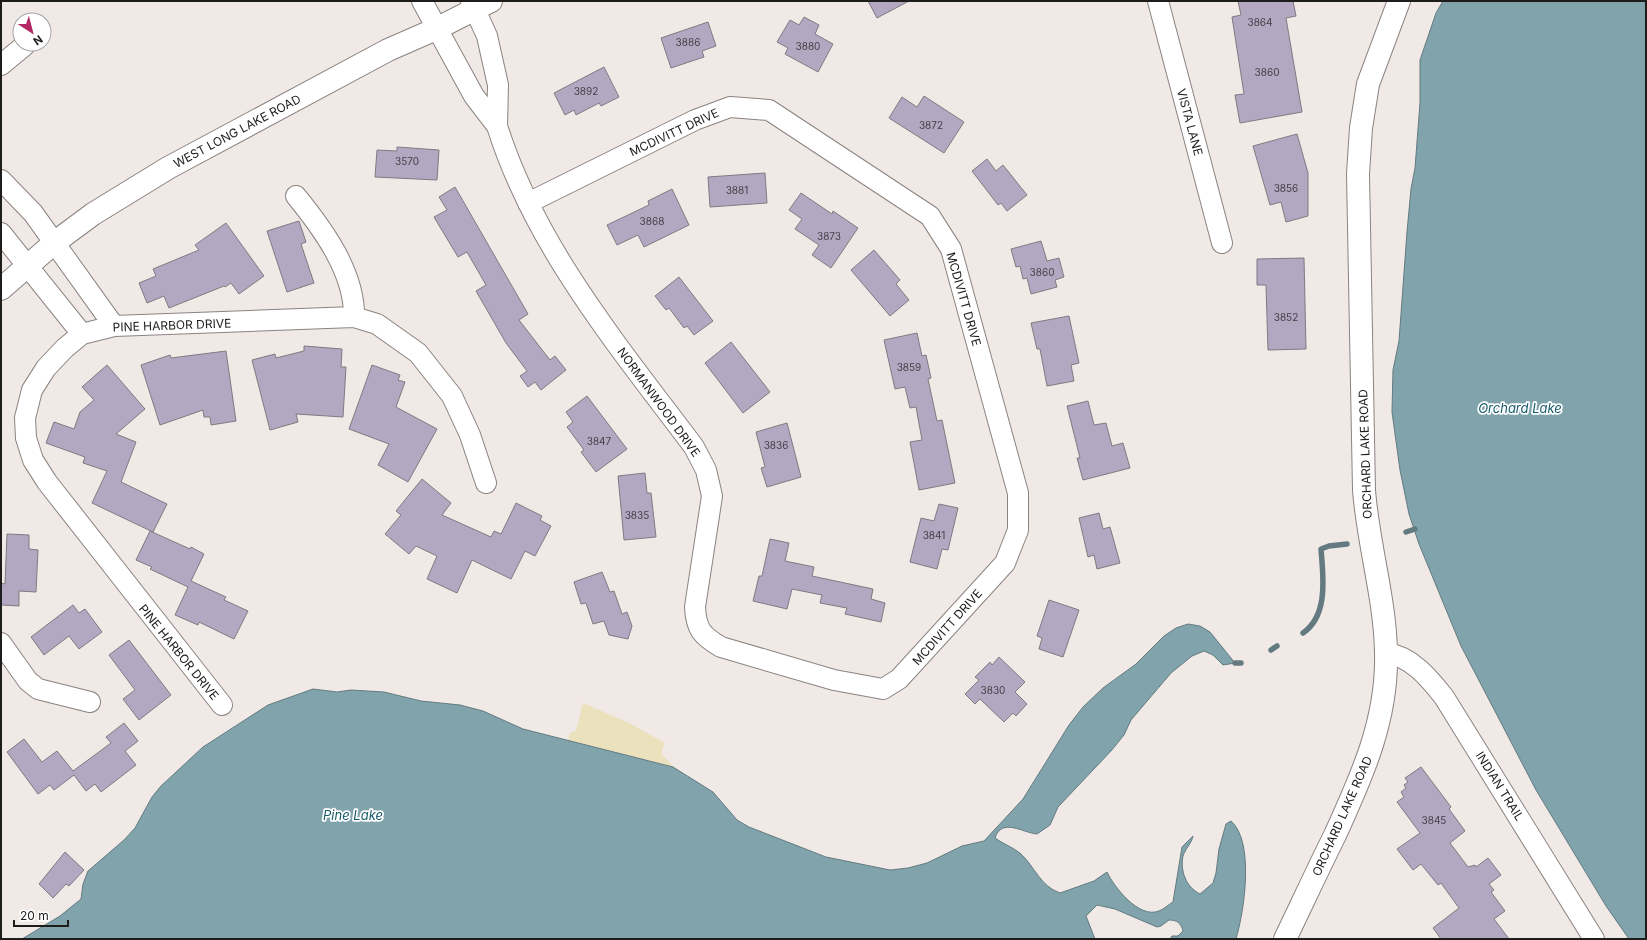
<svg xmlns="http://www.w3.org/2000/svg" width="1647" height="940" viewBox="0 0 1647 940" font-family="Inter,sans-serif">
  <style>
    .sand { fill: #ebe1bc }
    .water { fill: #80a3ac; stroke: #637b80 }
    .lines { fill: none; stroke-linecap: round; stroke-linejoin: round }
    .stream { stroke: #637b80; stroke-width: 5.5 }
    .building { fill: #b3a7c2; stroke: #7e7b81 }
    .minor-casing { stroke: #8b8380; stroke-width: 22 }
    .secondary-casing { stroke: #8b8380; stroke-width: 24 }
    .minor { stroke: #fff; stroke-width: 20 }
    .secondary { stroke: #fff; stroke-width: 22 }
    .labels { text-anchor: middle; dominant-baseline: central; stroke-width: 3.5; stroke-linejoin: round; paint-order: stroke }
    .number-label { font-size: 10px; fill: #444045 }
    .street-label { font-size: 12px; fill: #1f1d1b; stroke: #fff }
    .water-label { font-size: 13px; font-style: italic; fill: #155c6b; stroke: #fff }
  </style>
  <rect width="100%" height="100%" fill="#f0e9e5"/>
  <path class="sand" d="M 583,703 L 629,723 L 665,743 L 661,753 L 674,767 L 568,740 L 570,733 L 576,731 Z"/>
  <path class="water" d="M 1443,1 L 1646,1 L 1646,939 L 1629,939 L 1606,906 L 1536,790 L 1461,646 L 1419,544 L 1409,514 L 1400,470 L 1392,412 L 1393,370 L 1399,341 L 1407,232 L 1411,189 L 1415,168 L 1420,103 L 1420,60 L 1436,13 Z
    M 1188,624 L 1200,626 L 1210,632 L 1235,663 L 1223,665 L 1213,655 L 1204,651 L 1192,656 L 1171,673 L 1131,720 L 1124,735 L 1111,751 L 1058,807 L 1050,825 L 1037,834 C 1023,833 1002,817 995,838 C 1003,844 1013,847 1021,854 C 1035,867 1040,886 1060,893 L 1094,881 L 1107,872 C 1114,887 1139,919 1159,911 C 1164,909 1168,905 1173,902 L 1182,847 L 1193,836 C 1192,843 1185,849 1183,856 C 1180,871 1186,887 1200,894 L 1213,883 L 1216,873 L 1219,849 L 1226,824 L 1231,821 C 1255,842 1244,912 1236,939 L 1170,939 L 1172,936 L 1178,936 L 1183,931 C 1181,923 1177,920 1169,920 L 1161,926 L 1157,927 L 1115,909 L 1097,905 L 1086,916 L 1095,939 L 22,939 L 60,916 L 81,899 L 83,884 L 88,871 L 124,840 L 135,828 L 152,797 L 161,786 L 203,747 L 268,705 L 313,689 L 337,692 L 351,690 L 384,692 L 421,701 L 460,705 L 483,711 L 523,729 L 673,767 L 713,792 L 737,820 L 749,827 L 826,857 L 890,870 L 908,868 L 927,863 L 962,846 L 984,841 L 1023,799 L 1069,725 L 1083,707 L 1103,688 L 1136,664 L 1164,636 L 1176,628 Z"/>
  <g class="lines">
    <path class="stream" d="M 1406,532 L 1415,529
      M 1303,633 C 1329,615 1323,576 1321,549 L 1329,546 L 1347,544
      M 1271,650 L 1277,646
      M 1235,663 L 1241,663"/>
  </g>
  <path class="building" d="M 868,1 L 909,1 L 877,18 Z
    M 1238,1 L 1293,1 L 1296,16 L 1286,18 L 1302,112 L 1240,123 L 1235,95 L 1244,94 L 1232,17 L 1241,15 Z
    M 804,17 L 819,25 L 815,34 L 833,44 L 818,72 L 785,54 L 788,48 L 777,42 L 790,20 L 799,25 Z
    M 708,22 L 716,46 L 702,51 L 704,57 L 671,68 L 661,38 Z
    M 604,67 L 619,97 L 601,106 L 599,103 L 576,115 L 574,110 L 565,115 L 554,93 Z
    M 924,96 L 964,122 L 944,153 L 889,118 L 902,97 L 917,107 Z
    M 1297,134 L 1308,173 L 1308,216 L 1286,222 L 1281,202 L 1270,205 L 1253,146 Z
    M 397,147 L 439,150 L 437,180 L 375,177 L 377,150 L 397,151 Z
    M 987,159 L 996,171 L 1003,165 L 1027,195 L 1007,211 L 1001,203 L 998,205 L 972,171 Z
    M 765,173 L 767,203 L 710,207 L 708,177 Z
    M 455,187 L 528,314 L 519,320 L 550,360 L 555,356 L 566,370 L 541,390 L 535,382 L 528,387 L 520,376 L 527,371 L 506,343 L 476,291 L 486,285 L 467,252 L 458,257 L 434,217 L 447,210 L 439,197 Z
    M 672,189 L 689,225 L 644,247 L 638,235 L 617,245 L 607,225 L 649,205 L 648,201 Z
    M 801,193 L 832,214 L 833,211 L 858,228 L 831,268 L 812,255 L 819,245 L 795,229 L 802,219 L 789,210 Z
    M 299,221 L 306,242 L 301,244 L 314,283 L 287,292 L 267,231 Z
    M 226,223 L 264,276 L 239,294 L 231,283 L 225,287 L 224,286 L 169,308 L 164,296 L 147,303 L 139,283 L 156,276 L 153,269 L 199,250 L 195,245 Z
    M 1041,241 L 1047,261 L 1059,258 L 1064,277 L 1055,280 L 1057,287 L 1031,294 L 1027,278 L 1023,279 L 1020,266 L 1016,267 L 1011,249 Z
    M 874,250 L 900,280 L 896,284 L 909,300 L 890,316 L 851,270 Z
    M 1304,258 L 1306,349 L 1268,350 L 1266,285 L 1257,285 L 1257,259 Z
    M 679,277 L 713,321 L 694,335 L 687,326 L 684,328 L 669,308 L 666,310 L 655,296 Z
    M 1069,316 L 1079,363 L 1071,365 L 1074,381 L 1047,386 L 1040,349 L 1037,349 L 1031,323 Z
    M 917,333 L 922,356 L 926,355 L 931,378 L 928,379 L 937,421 L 942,420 L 955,483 L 919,490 L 910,442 L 922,440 L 916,407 L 910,408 L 905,387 L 895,389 L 884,340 Z
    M 731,342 L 770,392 L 743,413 L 705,363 Z
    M 304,346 L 342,349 L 341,367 L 346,367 L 343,417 L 296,414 L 298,422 L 270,430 L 252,360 L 275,354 L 276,358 L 304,351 Z
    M 226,351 L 236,421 L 211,425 L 210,417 L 204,417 L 203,410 L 160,425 L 141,365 L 170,355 L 171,358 Z
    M 107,365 L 145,409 L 116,434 L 136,442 L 121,482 L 167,504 L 153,532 L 92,503 L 107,471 L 83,463 L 85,457 L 46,443 L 54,422 L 74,429 L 80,412 L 94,400 L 82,387 Z
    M 372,365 L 400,375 L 398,380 L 405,382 L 396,407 L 437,429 L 408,482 L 378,465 L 389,444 L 349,429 Z
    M 587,396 L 627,449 L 596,472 L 581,452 L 584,450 L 567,427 L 573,422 L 566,412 Z
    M 1088,401 L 1094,425 L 1106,423 L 1112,446 L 1123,443 L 1130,468 L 1083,480 L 1077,458 L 1080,458 L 1067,406 Z
    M 787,423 L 801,477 L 767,487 L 761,468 L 765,467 L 756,432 Z
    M 645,473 L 647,493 L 651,493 L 656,537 L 624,540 L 618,476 Z
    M 422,479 L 451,503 L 442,515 L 491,537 L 494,531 L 501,534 L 516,503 L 542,516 L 540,520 L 551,526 L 535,556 L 525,551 L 511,579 L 472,560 L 457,593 L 427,579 L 437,556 L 416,546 L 409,554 L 385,534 L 401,515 L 396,511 Z
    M 939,504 L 958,508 L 948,550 L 942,549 L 937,569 L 910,562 L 921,518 L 934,521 Z
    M 1099,513 L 1103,529 L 1110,527 L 1120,563 L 1097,569 L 1094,555 L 1088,557 L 1079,518 Z
    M 150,531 L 190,549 L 191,547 L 204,554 L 191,581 L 226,597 L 224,600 L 248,611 L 234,639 L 199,622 L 198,625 L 175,615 L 188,587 L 150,569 L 152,567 L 136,560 Z
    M 7,534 L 29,535 L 29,549 L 38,550 L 36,592 L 19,591 L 19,606 L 1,605 L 1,583 L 5,584 Z
    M 770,539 L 789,543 L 785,561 L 814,567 L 812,576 L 873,589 L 871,599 L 885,603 L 881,622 L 845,614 L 847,608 L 820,603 L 822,595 L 792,589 L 787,609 L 753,601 L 759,576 L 762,576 Z
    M 602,572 L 610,592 L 614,591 L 622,614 L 627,612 L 632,626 L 628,639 L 609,635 L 604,621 L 593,624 L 586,603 L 581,604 L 574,582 Z
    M 1049,600 L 1079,610 L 1063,657 L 1039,649 L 1042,638 L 1037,636 Z
    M 73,605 L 79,613 L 85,609 L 102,632 L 79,649 L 69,636 L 44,655 L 31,637 Z
    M 129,640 L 171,695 L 139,720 L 123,699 L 135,690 L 109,655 Z
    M 999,657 L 1025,682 L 1015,692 L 1027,704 L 1016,716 L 1013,713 L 1004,722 L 980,699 L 975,704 L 965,694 L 979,680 L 975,677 L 990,662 L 992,665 Z
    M 124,723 L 138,741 L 125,751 L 136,765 L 101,792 L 95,784 L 86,791 L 74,775 L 54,790 L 50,785 L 38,794 L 7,752 L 24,739 L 42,762 L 57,751 L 73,771 L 111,743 L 106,737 Z
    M 1421,767 L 1451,807 L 1449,809 L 1465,831 L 1450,843 L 1468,867 L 1475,865 L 1476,867 L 1488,858 L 1501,875 L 1489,884 L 1494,890 L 1491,892 L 1505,911 L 1494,919 L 1509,939 L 1441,939 L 1433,928 L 1459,908 L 1441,883 L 1438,885 L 1421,864 L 1413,870 L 1397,849 L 1420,833 L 1397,802 L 1404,797 L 1401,792 L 1406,788 L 1404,785 L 1408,782 L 1405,778 Z
    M 65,852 L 84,870 L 69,886 L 66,884 L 53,898 L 39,884 Z"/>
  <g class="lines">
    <defs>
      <path id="minor" d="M 422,1 L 474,96 L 497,126 L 498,85 L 487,36 L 471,1
        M 1158,1 L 1222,243
        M 1,65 L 24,46
        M 497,126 C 535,247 619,347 694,447 L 706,470 L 712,496 L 695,607 C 696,629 702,636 721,647 L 834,680 L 883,689 L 899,679 L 1005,563 L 1018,530 L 1018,493 L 951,249 L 930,216 L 769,110 L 730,107 L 695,120 L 528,203
        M 1,180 L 33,213 L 114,326
        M 296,196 C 323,229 355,273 354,317
        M 1,233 L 82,334
        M 1,643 L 28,681 L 38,689 L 90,702
        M 1386,653 C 1411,656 1429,678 1444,697 L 1594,939
        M 222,705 L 47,482 L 33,460 L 26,438 L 25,418 L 32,390 L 46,368 L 65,348 L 82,334 L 114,326 L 354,317 L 377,324 L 418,353 L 452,396 L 470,435 L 486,483"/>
      <path id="secondary" d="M 1,289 L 54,243 L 93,214 L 168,168 L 388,50 L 436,29 L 491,1
        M 1285,939 C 1302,904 1318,869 1335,835 C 1362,776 1388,719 1386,652 C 1385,598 1368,544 1364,490 L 1358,174 L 1361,128 L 1368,84 L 1399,1"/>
    </defs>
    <use href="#minor" class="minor-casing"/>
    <use href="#secondary" class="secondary-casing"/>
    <use href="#minor" class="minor"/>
    <use href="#secondary" class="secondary"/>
  </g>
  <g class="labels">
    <g class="number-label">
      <text x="1260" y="22">3864</text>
      <text x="688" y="42">3886</text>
      <text x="808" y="46">3880</text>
      <text x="1267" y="72">3860</text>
      <text x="586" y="91">3892</text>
      <text x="931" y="125">3872</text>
      <text x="407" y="161">3570</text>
      <text x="1286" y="188">3856</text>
      <text x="737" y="190">3881</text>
      <text x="652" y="221">3868</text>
      <text x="829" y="236">3873</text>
      <text x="1042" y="272">3860</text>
      <text x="1286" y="317">3852</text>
      <text x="909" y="367">3859</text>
      <text x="599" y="441">3847</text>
      <text x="776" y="445">3836</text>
      <text x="637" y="515">3835</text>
      <text x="934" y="535">3841</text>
      <text x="993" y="690">3830</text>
      <text x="1434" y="820">3845</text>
    </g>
    <g class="street-label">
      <text transform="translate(1190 122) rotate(75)">VISTA LANE</text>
      <text transform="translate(237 131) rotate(-28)">WEST LONG LAKE ROAD</text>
      <text transform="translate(674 132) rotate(-25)">MCDIVITT DRIVE</text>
      <text transform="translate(964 299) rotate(74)">MCDIVITT DRIVE</text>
      <text transform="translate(172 325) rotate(-2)">PINE HARBOR DRIVE</text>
      <text transform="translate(659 402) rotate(54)">NORMANWOOD DRIVE</text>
      <text transform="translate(1365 454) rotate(-92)">ORCHARD LAKE ROAD</text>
      <text transform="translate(947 627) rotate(-48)">MCDIVITT DRIVE</text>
      <text transform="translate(179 652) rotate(51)">PINE HARBOR DRIVE</text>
      <text transform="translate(1500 786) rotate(58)">INDIAN TRAIL</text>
      <text transform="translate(1342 816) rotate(-66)">ORCHARD LAKE ROAD</text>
    </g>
    <g class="water-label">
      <text x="1520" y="408">Orchard Lake</text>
      <text x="353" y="815">Pine Lake</text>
    </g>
  </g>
  <rect width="1647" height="940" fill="none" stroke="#1f1d1b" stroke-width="4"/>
  <g transform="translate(32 32) rotate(144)"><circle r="19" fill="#ffffff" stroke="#a5a5a4"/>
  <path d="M0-3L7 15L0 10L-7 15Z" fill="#b22764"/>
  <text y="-6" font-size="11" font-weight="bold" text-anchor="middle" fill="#1f1d1b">N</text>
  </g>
  <path d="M14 920v6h54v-6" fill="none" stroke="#1f1d1b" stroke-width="2"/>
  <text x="20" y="920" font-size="12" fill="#1f1d1b" stroke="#ffffff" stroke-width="3" paint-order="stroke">20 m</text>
</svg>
